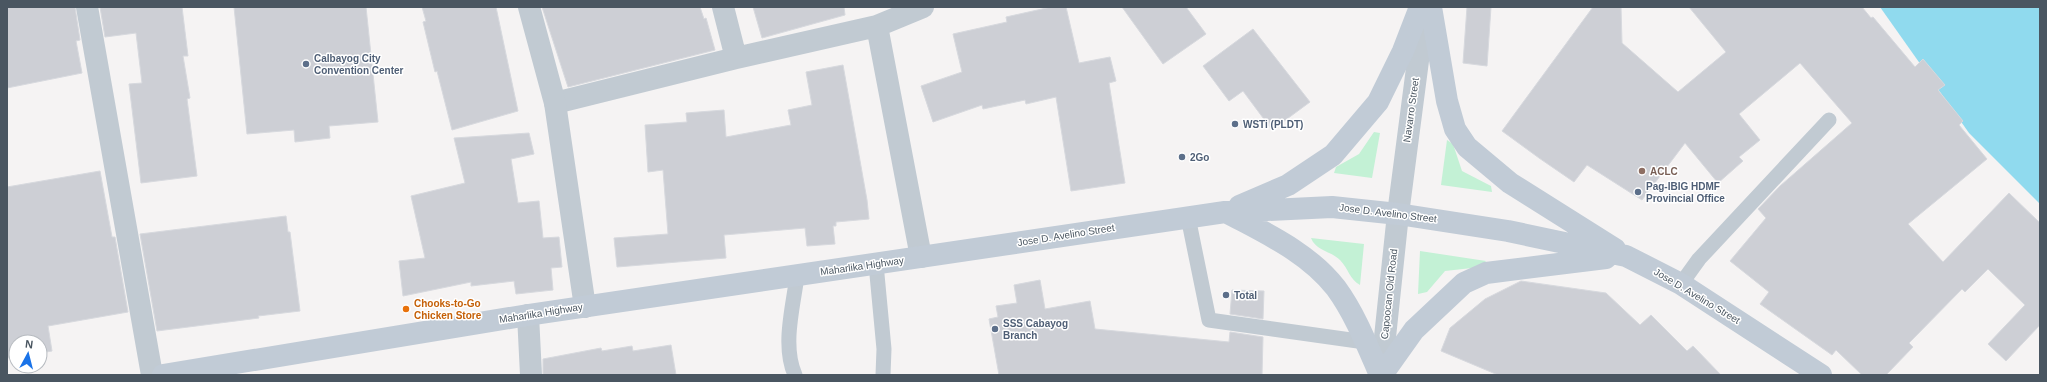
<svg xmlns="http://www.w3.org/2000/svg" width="2047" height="382" viewBox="0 0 2047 382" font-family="Helvetica,sans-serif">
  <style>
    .green { fill: #c3f1d5 }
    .water { fill: #90daee }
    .building { fill: #cdcfd5; stroke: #d7d9de }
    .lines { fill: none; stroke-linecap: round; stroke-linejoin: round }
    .service { stroke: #c1cad2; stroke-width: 15 }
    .minor { stroke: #c1cad2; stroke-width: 22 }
    .tertiary { stroke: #c1cad2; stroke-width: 22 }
    .secondary { stroke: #c1cbd6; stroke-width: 22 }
    .service-dot { fill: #5c6f8a; stroke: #fff; stroke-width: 1.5 }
    .education-dot { fill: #8d6e63; stroke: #fff; stroke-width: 1.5 }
    .food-dot { fill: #e8710a; stroke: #fff; stroke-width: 1.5 }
    .labels { text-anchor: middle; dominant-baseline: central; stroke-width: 3; stroke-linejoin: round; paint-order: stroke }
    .service-label { font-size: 10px; font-weight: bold; fill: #4e5e75; stroke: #fff; text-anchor: start }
    .street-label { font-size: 10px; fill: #4a5661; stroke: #fff }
    .education-label { font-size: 10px; font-weight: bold; fill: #785e54; stroke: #fff; text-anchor: start }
    .food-label { font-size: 10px; font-weight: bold; fill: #c56008; stroke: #fff; text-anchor: start }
  </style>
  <rect width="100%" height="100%" fill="#f5f3f3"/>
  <path class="green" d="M 1374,132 L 1380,133 L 1372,178 L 1334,173 L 1336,167 L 1359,154 Z
    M 1447,140 L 1453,144 L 1462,171 L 1491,186 L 1492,192 L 1441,185 Z
    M 1311,238 L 1364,244 L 1360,285 C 1350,280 1348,268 1340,260 C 1331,251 1316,251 1311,238 Z
    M 1420,251 L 1486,261 L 1481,267 L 1445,271 L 1427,292 L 1418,294 Z"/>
  <path class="water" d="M 1880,7 L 2040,7 L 2040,204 L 1969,133 Z"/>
  <path class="building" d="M 7,7 L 75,7 L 80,40 L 76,41 L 82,73 L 7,88 Z
    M 100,7 L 182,7 L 188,56 L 183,56 L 190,98 L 187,99 L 197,176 L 141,183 L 129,84 L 142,83 L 136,33 L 105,37 Z
    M 234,7 L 366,7 L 378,122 L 329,126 L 330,138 L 295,142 L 294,130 L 247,134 Z
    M 422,7 L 496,7 L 518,111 L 452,130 L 437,71 L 435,72 L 423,22 L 426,21 Z
    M 542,7 L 700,7 L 704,19 L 706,18 L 715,50 L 568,87 Z
    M 753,7 L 844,7 L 845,15 L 762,38 Z
    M 1051,7 L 1066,7 L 1079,63 L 1110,57 L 1116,81 L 1109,83 L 1125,183 L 1071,191 L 1056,97 L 1026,104 L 1025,100 L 983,109 L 982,105 L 933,122 L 921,86 L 962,72 L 953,34 L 1007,22 L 1006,17 Z
    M 1122,7 L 1186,7 L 1206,34 L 1163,64 Z
    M 1467,7 L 1491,7 L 1487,66 L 1463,63 Z
    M 1593,7 L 1621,7 L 1622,43 L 1678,92 L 1726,52 L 1689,7 L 1862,7 L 1871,18 L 1873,17 L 1915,67 L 1923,59 L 1945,85 L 1938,90 L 1963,121 L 1959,125 L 1987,159 L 1908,224 L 1943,262 L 2009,193 L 2040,223 L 2040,325 L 2006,361 L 1988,344 L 2025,305 L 1988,269 L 1965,292 L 1962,289 L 1909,343 L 1913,347 L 1886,375 L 1862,375 L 1836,350 L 1832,355 L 1760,304 L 1769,292 L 1730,261 L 1766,218 L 1758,209 L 1780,186 L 1852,123 L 1800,63 L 1739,114 L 1760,140 L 1739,157 L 1743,161 L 1718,183 L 1685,143 L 1642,200 L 1587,165 L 1574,182 L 1539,158 L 1502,131 Z
    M 1253,29 L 1310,102 L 1272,130 L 1243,91 L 1229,101 L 1203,66 Z
    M 843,65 L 867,200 L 869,219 L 836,222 L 836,226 L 833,226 L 835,244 L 807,246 L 805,228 L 724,235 L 726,258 L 617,267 L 614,238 L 668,234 L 663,170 L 648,172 L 645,125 L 687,122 L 686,113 L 724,110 L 726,137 L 791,125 L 788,110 L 812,105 L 806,72 Z
    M 529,133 L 534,154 L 511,159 L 518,203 L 539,201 L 543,238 L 559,237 L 562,267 L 551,268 L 553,290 L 516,294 L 514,281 L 471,286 L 471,282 L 403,296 L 399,261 L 425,258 L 411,196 L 465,183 L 454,138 Z
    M 100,171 L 112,237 L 115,237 L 128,312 L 48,326 L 52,351 L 40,353 L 40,342 L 16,342 L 16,357 L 7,358 L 7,187 Z
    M 286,216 L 288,232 L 290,232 L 300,311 L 258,316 L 259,318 L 157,331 L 140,234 Z
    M 1040,280 L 1045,309 L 1090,301 L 1095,329 L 1229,342 L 1230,332 L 1263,337 L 1262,375 L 999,375 L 989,319 L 998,317 L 996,306 L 1017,303 L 1014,285 Z
    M 1521,281 L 1606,293 L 1640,325 L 1651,315 L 1687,351 L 1693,346 L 1721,375 L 1498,375 L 1441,351 L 1450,328 L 1485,299 Z
    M 1232,290 L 1264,291 L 1263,319 L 1230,314 Z
    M 671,345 L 676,375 L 543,375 L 543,359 L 601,348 L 602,351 L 632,346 L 633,351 Z"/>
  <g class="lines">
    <path class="service" d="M 1188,217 L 1209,320 L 1365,342
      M 876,264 L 884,349 L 883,375
      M 1681,284 L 1699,259 L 1829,120
      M 795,375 C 782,346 793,307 797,276"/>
    <path class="minor" d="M 87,7 L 152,375
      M 723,7 L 736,58
      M 877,26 L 921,257
      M 555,103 L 736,58 L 877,26 L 923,7
      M 528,315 L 531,375"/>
    <path class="tertiary" d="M 529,7 L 555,103 L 585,307
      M 1381,375 L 1398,214 L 1425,7"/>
    <path class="secondary" d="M 1431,7 L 1447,101 L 1455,129 L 1467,147 L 1510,183 L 1615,249
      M 1239,206 L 1288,185 L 1333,155 L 1378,102 L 1403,51 L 1420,7
      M 1226,212 C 1265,233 1308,252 1336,288 C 1355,314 1367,345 1380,375
      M 163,375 L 528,315 L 1225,212 L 1332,207 L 1398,214 L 1508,231 L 1626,256 L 1681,284 L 1821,375
      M 1382,375 L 1414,330 L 1464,283 L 1486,273 L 1606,258"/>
  </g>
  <g class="service-dot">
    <circle cx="306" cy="64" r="4"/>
    <circle cx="1235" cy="124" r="4"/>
    <circle cx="1182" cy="157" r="4"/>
    <circle cx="1638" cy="192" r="4"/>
    <circle cx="1226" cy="295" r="4"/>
    <circle cx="995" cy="329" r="4"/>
  </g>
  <circle class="education-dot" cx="1642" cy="171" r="4"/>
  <circle class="food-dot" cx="406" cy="309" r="4"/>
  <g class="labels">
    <g class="service-label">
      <text x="314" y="58">Calbayog City<tspan x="314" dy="12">Convention Center</tspan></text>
      <text x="1243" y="124">WSTi (PLDT)</text>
      <text x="1190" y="157">2Go</text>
      <text x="1646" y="186">Pag-IBIG HDMF<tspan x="1646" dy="12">Provincial Office</tspan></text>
      <text x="1234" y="295">Total</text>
      <text x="1003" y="323">SSS Cabayog<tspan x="1003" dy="12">Branch</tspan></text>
    </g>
    <g class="street-label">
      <text transform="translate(1411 110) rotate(-82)">Navarro Street</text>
      <text transform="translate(1388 213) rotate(7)">Jose D. Avelino Street</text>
      <text transform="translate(1066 235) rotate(-9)">Jose D. Avelino Street</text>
      <text transform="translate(862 266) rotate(-8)">Maharlika Highway</text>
      <text transform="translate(1389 294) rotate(-84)">Capoocan Old Road</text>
      <text transform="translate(1697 296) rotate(31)">Jose D. Avelino Street</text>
      <text transform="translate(541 313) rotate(-9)">Maharlika Highway</text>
    </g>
    <g class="education-label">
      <text x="1650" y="171">ACLC</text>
    </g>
    <g class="food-label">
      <text x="414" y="303">Chooks-to-Go<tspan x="414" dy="12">Chicken Store</tspan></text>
    </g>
  </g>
  <rect width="2047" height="382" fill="none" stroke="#4a5661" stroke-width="16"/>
  <g transform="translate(28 354) rotate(7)"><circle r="19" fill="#ffffff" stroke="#b7bbc0"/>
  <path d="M0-3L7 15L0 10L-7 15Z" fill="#1a73e8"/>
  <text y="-6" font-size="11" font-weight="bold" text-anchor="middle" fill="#4a5661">N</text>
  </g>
</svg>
